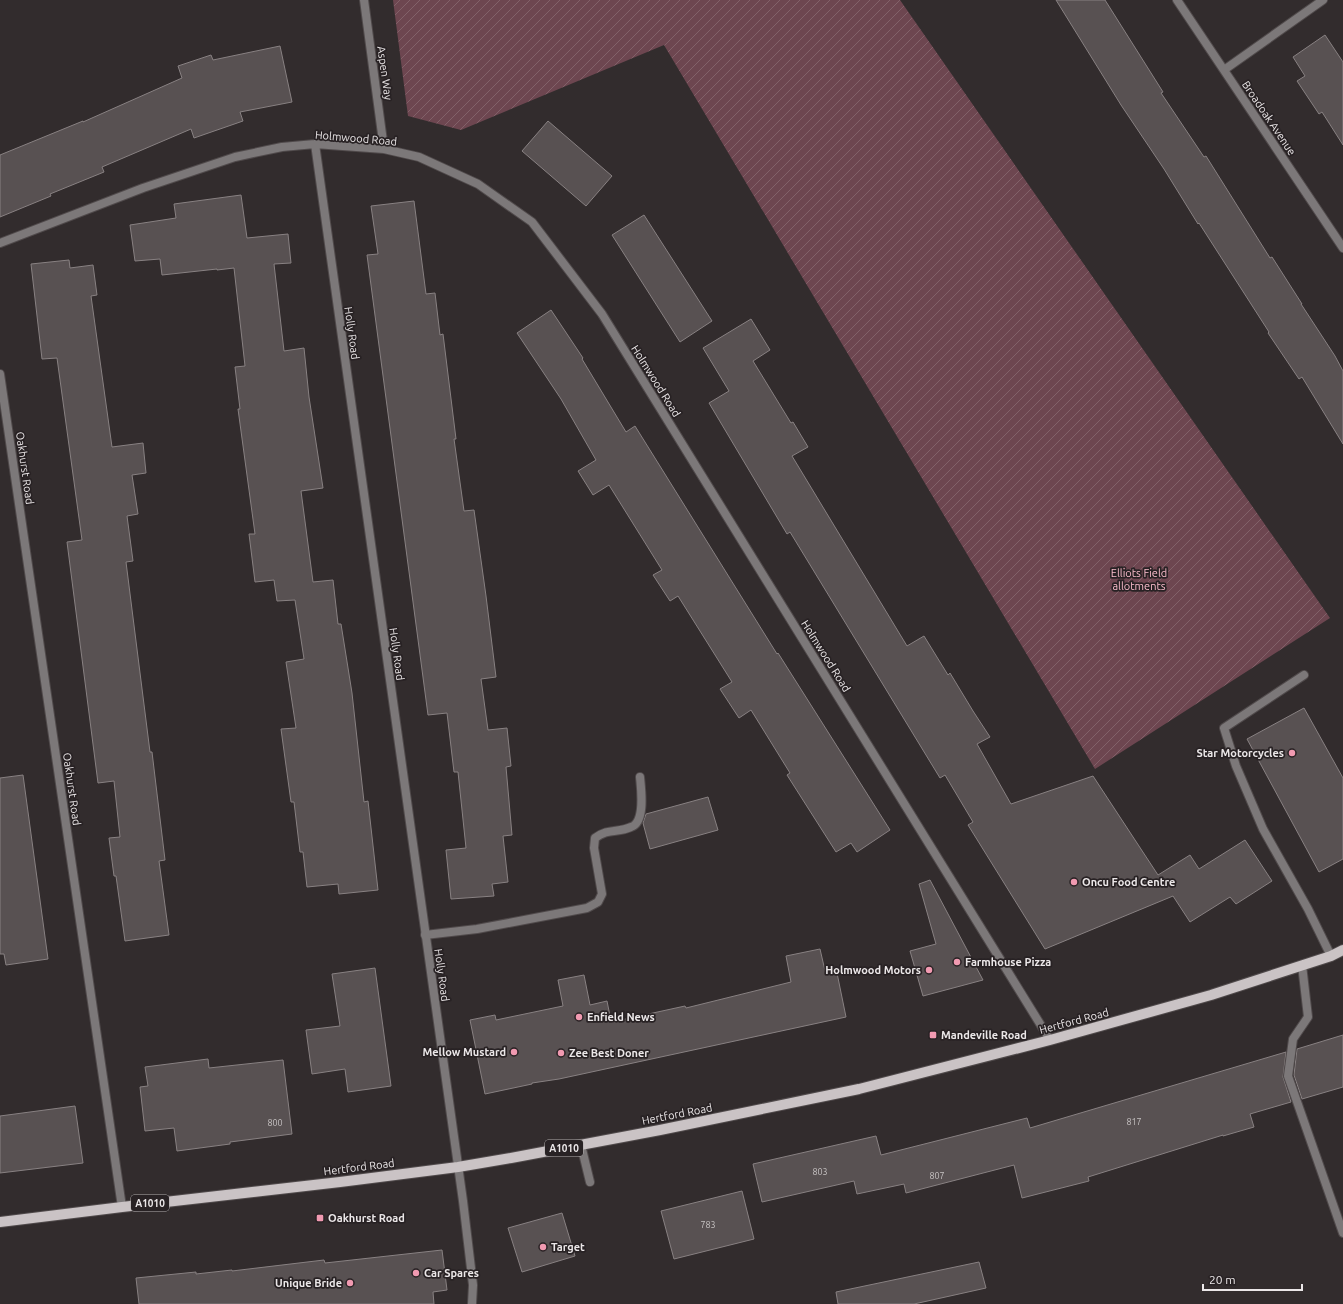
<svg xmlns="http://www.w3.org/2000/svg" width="1343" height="1304" viewBox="0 0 1343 1304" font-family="Ubuntu,sans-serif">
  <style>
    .garden { fill: url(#garden-furrows) }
    .building { fill: #585152; stroke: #888182 }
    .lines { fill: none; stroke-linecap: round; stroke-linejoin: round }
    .lane-casing { stroke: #504a4b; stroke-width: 10 }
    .street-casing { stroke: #504a4b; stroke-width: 10 }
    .primary-casing { stroke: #504a4b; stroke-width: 12 }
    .lane { stroke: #7c7879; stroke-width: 8 }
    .street { stroke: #7c7879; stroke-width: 8 }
    .primary { stroke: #cac3c5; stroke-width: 10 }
    .poi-dot { fill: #f19ab1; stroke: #282224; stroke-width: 1.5 }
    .labels { text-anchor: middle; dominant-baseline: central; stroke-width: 3.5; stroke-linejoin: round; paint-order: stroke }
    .number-label { font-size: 9px; fill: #c6c2c2 }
    .shield { fill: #282224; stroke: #b0acad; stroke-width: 1 }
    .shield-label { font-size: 10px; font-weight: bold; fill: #ebe7e8 }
    .street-label { font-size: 11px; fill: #ebe7e8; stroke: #282224 }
    .park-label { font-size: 11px; fill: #fcbecd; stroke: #282224 }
    .poi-label { font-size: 11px; font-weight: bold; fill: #ebe7e8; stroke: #282224; text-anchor: start }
  </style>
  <defs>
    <pattern id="garden-furrows" width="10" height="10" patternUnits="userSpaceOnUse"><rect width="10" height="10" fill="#6d4650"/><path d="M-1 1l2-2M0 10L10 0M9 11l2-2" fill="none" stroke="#826169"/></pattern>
  </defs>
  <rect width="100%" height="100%" fill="#322c2d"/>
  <path class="garden" d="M 393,0 L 900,0 L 1330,618 L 1095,769 L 664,45 L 461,130 L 408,116 Z"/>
  <path class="building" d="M 1056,0 L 1105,0 L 1163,92 L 1161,93 L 1204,157 L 1206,156 L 1270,258 L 1272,257 L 1302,304 L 1301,304 L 1335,356 L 1343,371 L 1343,444 L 1302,377 L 1299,379 L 1268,333 L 1269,332 L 1199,223 L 1198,224 L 1164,169 L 1121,105 Z
    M 1325,35 L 1343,62 L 1343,145 L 1322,112 L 1319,114 L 1297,81 L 1305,76 L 1293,57 Z
    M 280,46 L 292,102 L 240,112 L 243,121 L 194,138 L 191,129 L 102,167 L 104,172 L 50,194 L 51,196 L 0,217 L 0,155 L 83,121 L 83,122 L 182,78 L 178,66 L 211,55 L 213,60 Z
    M 548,121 L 612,176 L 586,206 L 522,151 Z
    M 241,195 L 247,238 L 288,234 L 291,263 L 274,264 L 284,351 L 304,348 L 309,397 L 323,488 L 301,491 L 313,582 L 333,580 L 338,624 L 341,624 L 352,693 L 364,802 L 368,801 L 378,890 L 339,894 L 338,884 L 307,887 L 303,852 L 300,852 L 294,802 L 291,802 L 281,729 L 296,728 L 286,662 L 304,659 L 295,600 L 277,601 L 274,580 L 255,582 L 249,534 L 255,534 L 238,409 L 240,409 L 235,367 L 245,366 L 234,268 L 217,270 L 217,269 L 162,275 L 160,259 L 135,261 L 130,225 L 176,218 L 174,204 Z
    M 414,201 L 426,294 L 435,293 L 440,335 L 443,334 L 456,439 L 454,439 L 464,511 L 474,510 L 486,596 L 496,677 L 481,679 L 488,730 L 507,728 L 511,766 L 506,767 L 512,835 L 503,836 L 508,882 L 492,884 L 494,896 L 451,899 L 446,850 L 466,848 L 458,772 L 454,772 L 447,713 L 428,715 L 367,255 L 378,254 L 371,206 Z
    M 644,215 L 712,321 L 680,342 L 612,235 Z
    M 69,260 L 70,268 L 93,265 L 97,295 L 91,296 L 112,447 L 143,443 L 146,473 L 132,475 L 138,514 L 127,516 L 133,561 L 126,562 L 150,752 L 152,752 L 165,860 L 159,861 L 169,935 L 125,941 L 116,876 L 114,876 L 109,838 L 120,837 L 114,781 L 98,783 L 67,542 L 82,540 L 57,358 L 42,359 L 31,264 Z
    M 551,310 L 583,358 L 582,359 L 626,432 L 635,426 L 777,654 L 778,653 L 890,830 L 857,852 L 851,843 L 836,852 L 787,775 L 790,773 L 751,710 L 739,718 L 720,689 L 732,682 L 678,596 L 670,601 L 653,575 L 662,570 L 609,485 L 593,495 L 578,471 L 596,460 L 561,399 L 517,333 Z
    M 751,319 L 770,350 L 753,361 L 791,423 L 793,422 L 808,447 L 792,456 L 907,646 L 924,636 L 948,675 L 950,673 L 973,711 L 990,737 L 977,744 L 1011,804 L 1093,776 L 1158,875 L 1190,855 L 1199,869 L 1245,840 L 1272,881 L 1236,904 L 1230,897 L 1190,922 L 1173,896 L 1045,949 L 968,825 L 973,822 L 945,775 L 940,778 L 790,532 L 787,534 L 709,403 L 729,391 L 703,348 Z
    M 1304,708 L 1343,778 L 1343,859 L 1319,872 L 1247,739 Z
    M 23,775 L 48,959 L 6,965 L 4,954 L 0,954 L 0,778 Z
    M 708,797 L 718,830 L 650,849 L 643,823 L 646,814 Z
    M 930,880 L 983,980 L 923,996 L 910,951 L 936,944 L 919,884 Z
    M 820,949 L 826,975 L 837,973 L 846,1017 L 559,1079 L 532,1083 L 532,1084 L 485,1094 L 470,1020 L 495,1015 L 496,1020 L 563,1006 L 558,980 L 584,975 L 590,1005 L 607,1001 L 611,1021 L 621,1019 L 621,1020 L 685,1006 L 686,1008 L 791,982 L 786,956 Z
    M 375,968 L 391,1086 L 348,1092 L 345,1069 L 312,1074 L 306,1030 L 340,1026 L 332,974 Z
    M 1343,1035 L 1343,1087 L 1302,1099 L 1294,1075 L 1297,1049 Z
    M 1286,1052 L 1283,1077 L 1291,1102 L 1250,1114 L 1254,1127 L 1223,1136 L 1223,1135 L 1088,1177 L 1089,1181 L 1022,1198 L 1014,1165 L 906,1193 L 904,1184 L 857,1194 L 854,1181 L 762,1202 L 753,1164 L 876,1136 L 881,1155 L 1027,1118 L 1030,1128 Z
    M 208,1059 L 209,1068 L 283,1060 L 292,1134 L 230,1142 L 230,1144 L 177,1151 L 174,1128 L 145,1131 L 140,1087 L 148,1086 L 145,1067 Z
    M 75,1106 L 83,1163 L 0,1173 L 0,1116 Z
    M 742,1191 L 754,1239 L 674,1259 L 661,1211 Z
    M 562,1213 L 575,1256 L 522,1272 L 508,1228 Z
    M 442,1250 L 447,1290 L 433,1292 L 434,1304 L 139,1304 L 136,1278 L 196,1272 L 196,1274 L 232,1270 L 232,1271 L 324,1260 L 325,1263 Z
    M 979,1262 L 986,1288 L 914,1304 L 838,1304 L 836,1292 Z"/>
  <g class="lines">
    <defs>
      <path id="lane" d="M 1304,675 L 1224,728 L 1236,766 L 1263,829 L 1308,909 L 1331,956
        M 425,935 L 477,929 L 587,908 L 598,902 L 602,894 L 594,848 L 595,838 C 608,828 618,833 631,827 C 646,822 641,789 640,777
        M 1302,965 L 1308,1017 L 1293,1039 L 1288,1076 L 1343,1233
        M 581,1145 L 590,1182"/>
      <path id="street" d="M 364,0 L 384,149
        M 1177,0 L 1343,248
        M 1224,70 L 1323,0
        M 315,144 L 463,1201 L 473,1285 L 472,1304
        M 0,243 L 143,188 L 235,157 L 282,147 L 315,144 L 384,149 L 419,157 L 478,184 L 532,222 L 602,314 L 1050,1040
        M 0,374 L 122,1207"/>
      <path id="primary" d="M 0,1222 L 122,1207 L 340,1182 L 458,1167 L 511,1158 L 660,1130 L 859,1089 L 1050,1040 L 1211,995 L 1331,956 L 1343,950"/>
    </defs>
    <use href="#lane" class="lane-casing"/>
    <use href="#street" class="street-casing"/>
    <use href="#primary" class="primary-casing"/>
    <use href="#lane" class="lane"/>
    <use href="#street" class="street"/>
    <use href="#primary" class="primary"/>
  </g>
  <g class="poi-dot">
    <circle cx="1292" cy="753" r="4"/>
    <circle cx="1074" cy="882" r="4"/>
    <circle cx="957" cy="962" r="4"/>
    <circle cx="929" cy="970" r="4"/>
    <circle cx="579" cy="1017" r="4"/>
    <rect x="929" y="1031" width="8" height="8" rx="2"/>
    <circle cx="514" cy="1052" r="4"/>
    <circle cx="561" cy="1053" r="4"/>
    <rect x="316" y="1214" width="8" height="8" rx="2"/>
    <circle cx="543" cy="1247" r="4"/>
    <circle cx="416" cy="1273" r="4"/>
    <circle cx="350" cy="1283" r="4"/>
  </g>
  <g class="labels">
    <g class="number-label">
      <text x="1134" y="1122">817</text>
      <text x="275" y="1123">800</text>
      <text x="820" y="1172">803</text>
      <text x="937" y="1176">807</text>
      <text x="708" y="1225">783</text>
    </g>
    <g class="shield">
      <rect x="545" y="1140" width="38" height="16" rx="3"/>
      <rect x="131" y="1195" width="38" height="16" rx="3"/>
    </g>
    <g class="shield-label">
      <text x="564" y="1148">A1010</text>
      <text x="150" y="1203">A1010</text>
    </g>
    <g class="street-label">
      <text transform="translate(385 73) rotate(82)">Aspen Way</text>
      <text transform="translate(1269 118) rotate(56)">Broadoak Avenue</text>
      <text transform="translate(356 138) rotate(5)">Holmwood Road</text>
      <text transform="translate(352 333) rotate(82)">Holly Road</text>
      <text transform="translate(656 381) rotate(58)">Holmwood Road</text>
      <text transform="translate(25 468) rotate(82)">Oakhurst Road</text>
      <text transform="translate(397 654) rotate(82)">Holly Road</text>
      <text transform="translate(826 656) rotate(58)">Holmwood Road</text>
      <text transform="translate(72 789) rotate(82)">Oakhurst Road</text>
      <text transform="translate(442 975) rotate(82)">Holly Road</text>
      <text transform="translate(1074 1021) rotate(-15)">Hertford Road</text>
      <text transform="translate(677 1114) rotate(-11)">Hertford Road</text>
      <text transform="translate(359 1167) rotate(-7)">Hertford Road</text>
    </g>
    <g class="park-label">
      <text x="1139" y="573">Elliots Field<tspan x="1139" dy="13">allotments</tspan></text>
    </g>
    <g class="poi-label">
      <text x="1284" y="753" text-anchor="end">Star Motorcycles</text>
      <text x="1082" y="882">Oncu Food Centre</text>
      <text x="965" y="962">Farmhouse Pizza</text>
      <text x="921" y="970" text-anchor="end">Holmwood Motors</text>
      <text x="587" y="1017">Enfield News</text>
      <text x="941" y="1035">Mandeville Road</text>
      <text x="506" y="1052" text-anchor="end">Mellow Mustard</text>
      <text x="569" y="1053">Zee Best Doner</text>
      <text x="328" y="1218">Oakhurst Road</text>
      <text x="551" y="1247">Target</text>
      <text x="424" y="1273">Car Spares</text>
      <text x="342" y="1283" text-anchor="end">Unique Bride</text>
    </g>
  </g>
  <path d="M1203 1284v6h99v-6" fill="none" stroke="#ebe7e8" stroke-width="2"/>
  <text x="1209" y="1284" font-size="12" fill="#ebe7e8" stroke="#282224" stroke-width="3" paint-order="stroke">20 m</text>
</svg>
